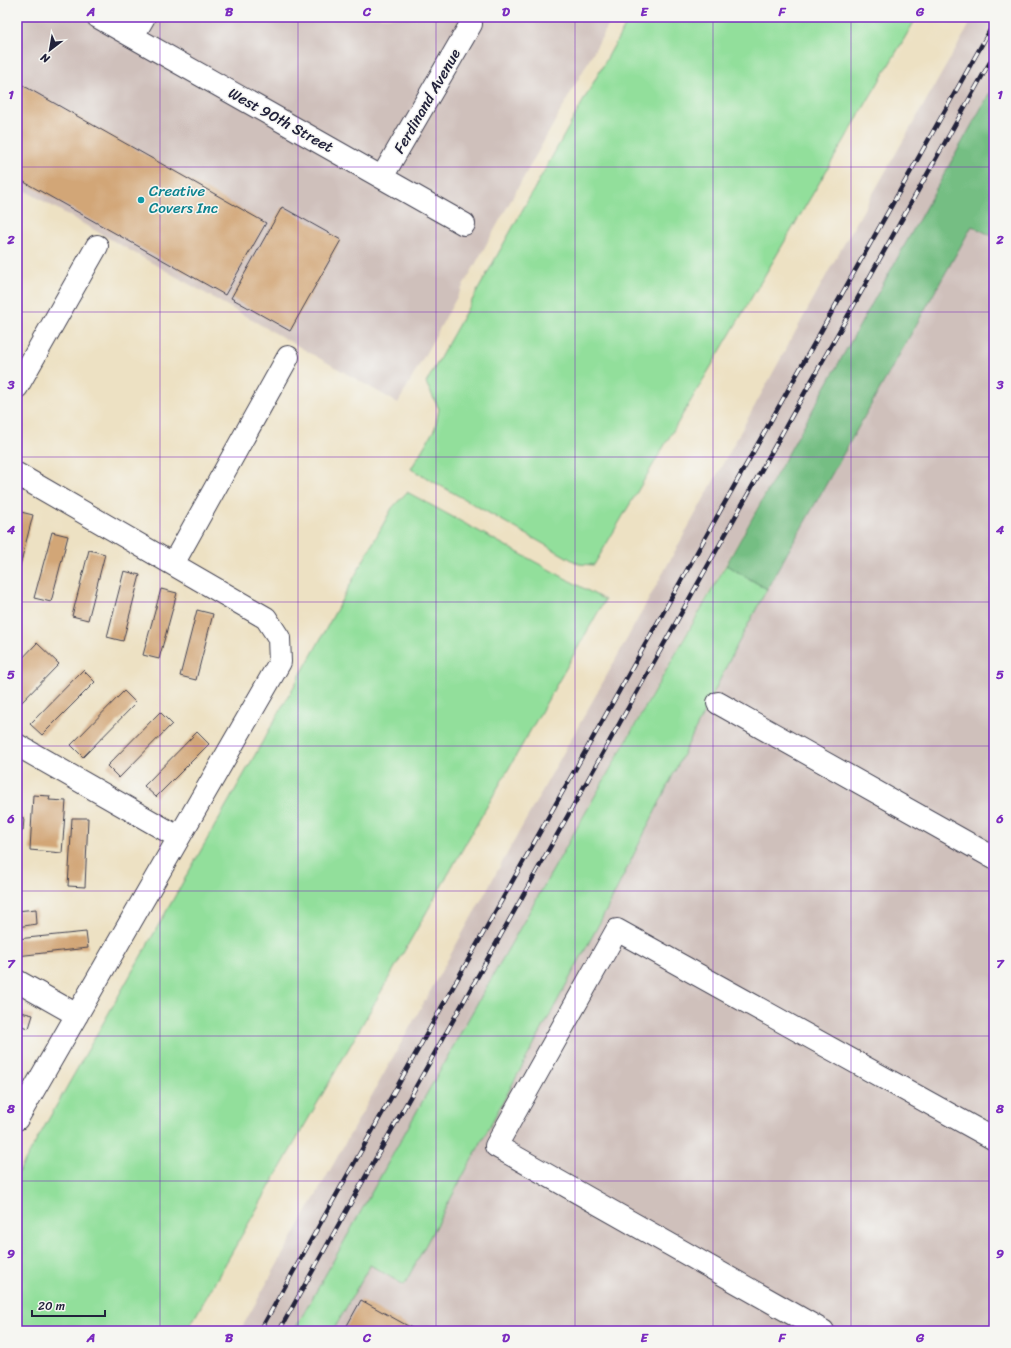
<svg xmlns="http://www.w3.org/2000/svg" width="1011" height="1348" viewBox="0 0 1011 1348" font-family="Sriracha,sans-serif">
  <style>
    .industrial { fill: #cfc0bb }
    .green { fill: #92df9b; stroke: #5a806b }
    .forest { fill: #75be83; stroke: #4c705f }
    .building { fill: #d2a677 }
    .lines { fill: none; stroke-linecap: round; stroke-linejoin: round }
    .minor-casing { stroke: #403f4f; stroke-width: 24 }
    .minor { stroke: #fff; stroke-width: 22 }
    .rail-casing { stroke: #22223b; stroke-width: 4.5 }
    .rail { stroke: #f6f6f2; stroke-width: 3; stroke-dasharray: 9; stroke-linecap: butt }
    .grid { fill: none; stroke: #7b2cbf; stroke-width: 1; stroke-opacity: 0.55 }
    .culture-dot { fill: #0f9aa8; stroke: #f6f6f2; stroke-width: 1.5 }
    .labels { text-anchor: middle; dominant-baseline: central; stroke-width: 3; stroke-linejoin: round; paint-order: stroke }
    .street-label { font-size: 15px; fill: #22223b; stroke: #f6f6f2 }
    .culture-label { font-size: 15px; fill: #0d838f; stroke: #f6f6f2; text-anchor: start }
    .neatline { fill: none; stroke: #7b2cbf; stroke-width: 1.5 }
    .grid-label { font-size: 13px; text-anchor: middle; font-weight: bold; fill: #7b2cbf }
  </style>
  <rect width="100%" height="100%" fill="#f6f6f2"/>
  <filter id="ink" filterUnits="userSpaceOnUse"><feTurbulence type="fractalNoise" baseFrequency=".025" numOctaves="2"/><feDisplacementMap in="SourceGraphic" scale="8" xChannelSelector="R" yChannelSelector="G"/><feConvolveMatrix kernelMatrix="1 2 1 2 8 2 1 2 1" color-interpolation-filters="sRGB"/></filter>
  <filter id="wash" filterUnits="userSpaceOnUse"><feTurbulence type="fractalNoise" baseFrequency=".012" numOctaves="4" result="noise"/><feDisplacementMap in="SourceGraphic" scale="16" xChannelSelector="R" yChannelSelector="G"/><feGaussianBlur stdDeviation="0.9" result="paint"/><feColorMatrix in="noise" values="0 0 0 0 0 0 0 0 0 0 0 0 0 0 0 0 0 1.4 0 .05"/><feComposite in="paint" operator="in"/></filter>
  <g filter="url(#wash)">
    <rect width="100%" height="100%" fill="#ede1c3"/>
    <path class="industrial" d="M 17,17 L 613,17 L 398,403 L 17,186 Z
      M 974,17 L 994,17 L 994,85 L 871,306 L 478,1002 L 294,1331 L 240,1331 L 612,666 L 832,265 Z
      M 972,226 L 994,237 L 994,1331 L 333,1331 L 370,1264 L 404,1285 L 606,911 L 735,649 L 767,589 Z"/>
    <path class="green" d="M 630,17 L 917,17 L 594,565 L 579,564 L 411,469 L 435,428 L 439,409 L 426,383 Z
      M 407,492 L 605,600 L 187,1331 L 17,1331 L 17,1175 L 315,649 L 392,508 Z
      M 726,565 L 767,589 L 735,649 L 606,911 L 404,1285 L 370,1265 L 333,1331 L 294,1331 L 478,1002 Z"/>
    <path class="forest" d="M 994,85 L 994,237 L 972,226 L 767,589 L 726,565 Z"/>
    <g id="blocks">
      <path class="building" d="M 17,82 L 266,223 L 225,295 L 17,178 Z
        M 282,207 L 341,240 L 290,331 L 231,298 Z
        M 17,511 L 33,515 L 18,573 L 17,573 Z
        M 52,532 L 68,536 L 51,602 L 34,598 Z
        M 89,550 L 105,554 L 88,620 L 72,616 Z
        M 124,571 L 140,575 L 123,641 L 107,637 Z
        M 161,589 L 177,593 L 159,659 L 143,655 Z
        M 197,610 L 213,614 L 196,680 L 180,676 Z
        M 37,643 L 59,664 L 19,705 L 17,703 L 17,664 Z
        M 83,670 L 95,682 L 42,735 L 30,724 Z
        M 124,691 L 136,703 L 83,757 L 71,745 Z
        M 160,712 L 172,724 L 119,778 L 107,766 Z
        M 197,732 L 209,744 L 156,797 L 144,786 Z
        M 33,795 L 50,796 L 49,800 L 66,801 L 62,853 L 30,850 Z
        M 17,817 L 24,818 L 23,831 L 17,830 Z
        M 72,818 L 88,818 L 85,887 L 68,886 Z
        M 36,909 L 37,924 L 17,927 L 17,911 Z
        M 86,932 L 88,948 L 17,956 L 17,939 Z
        M 17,1011 L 33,1015 L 29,1028 L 22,1026 L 18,1039 Z
        M 361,1300 L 417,1331 L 344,1331 Z"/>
    </g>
  </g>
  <g filter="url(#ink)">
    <use href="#blocks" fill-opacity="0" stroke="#403f4f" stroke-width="1"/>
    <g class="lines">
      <defs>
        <path id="minor" d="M 98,17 L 464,224
          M 133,36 L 144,17
          M 382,177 L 471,24
          M 17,387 L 97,246
          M 17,474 L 266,618 L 279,638 L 280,662 L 17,1119
          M 173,564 L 288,357
          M 718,703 L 994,858
          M 17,745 L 178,837
          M 17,981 L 77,1015
          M 823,1331 L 496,1146 L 617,930 L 994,1139"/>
      </defs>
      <use href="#minor" class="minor-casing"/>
      <use href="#minor" class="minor"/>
      <defs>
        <path id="rail" d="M 260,1331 L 994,23
          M 279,1331 L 994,55"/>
      </defs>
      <use href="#rail" class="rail-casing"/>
      <use href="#rail" class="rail"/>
    </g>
  </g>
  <path class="grid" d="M 160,17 L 160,1331M 298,17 L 298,1331M 436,17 L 436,1331M 575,17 L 575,1331M 713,17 L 713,1331M 851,17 L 851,1331M 17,167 L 994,167M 17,312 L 994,312M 17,457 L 994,457M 17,602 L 994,602M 17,746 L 994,746M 17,891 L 994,891M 17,1036 L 994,1036M 17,1181 L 994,1181"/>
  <circle class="culture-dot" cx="141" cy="200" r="4"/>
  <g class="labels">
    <g class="street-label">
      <text transform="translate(427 101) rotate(-60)">Ferdinand Avenue</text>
      <text transform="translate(281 120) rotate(29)">West 90th Street</text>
    </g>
    <g class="culture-label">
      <text x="149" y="191">Creative<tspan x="149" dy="17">Covers Inc</tspan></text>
    </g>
  </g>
  <rect width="1011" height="1348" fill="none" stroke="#f6f6f2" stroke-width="44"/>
  <g transform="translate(50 50) rotate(211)" stroke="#f6f6f2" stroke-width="3" paint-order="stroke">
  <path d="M0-3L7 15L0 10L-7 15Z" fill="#22223b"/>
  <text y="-6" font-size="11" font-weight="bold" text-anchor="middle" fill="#22223b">N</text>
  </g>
  <path d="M32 1310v6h73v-6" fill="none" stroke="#22223b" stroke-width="2"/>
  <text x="38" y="1310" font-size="12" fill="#22223b" stroke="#f6f6f2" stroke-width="3" paint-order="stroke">20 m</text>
  <rect x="22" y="22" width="967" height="1304" class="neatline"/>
  <g class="grid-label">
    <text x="91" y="16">A</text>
    <text x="229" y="16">B</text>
    <text x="367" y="16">C</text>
    <text x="506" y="16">D</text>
    <text x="644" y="16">E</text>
    <text x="782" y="16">F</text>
    <text x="920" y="16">G</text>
    <text x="11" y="99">1</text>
    <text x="1000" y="99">1</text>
    <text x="11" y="244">2</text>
    <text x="1000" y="244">2</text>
    <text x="11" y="389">3</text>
    <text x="1000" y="389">3</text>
    <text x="11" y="534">4</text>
    <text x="1000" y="534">4</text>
    <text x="11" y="679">5</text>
    <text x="1000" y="679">5</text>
    <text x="11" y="823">6</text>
    <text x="1000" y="823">6</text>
    <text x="11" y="968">7</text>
    <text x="1000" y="968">7</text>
    <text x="11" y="1113">8</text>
    <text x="1000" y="1113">8</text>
    <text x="11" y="1258">9</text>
    <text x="1000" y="1258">9</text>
    <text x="91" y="1342">A</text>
    <text x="229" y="1342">B</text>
    <text x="367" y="1342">C</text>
    <text x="506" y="1342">D</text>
    <text x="644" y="1342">E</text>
    <text x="782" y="1342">F</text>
    <text x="920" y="1342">G</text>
  </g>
</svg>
